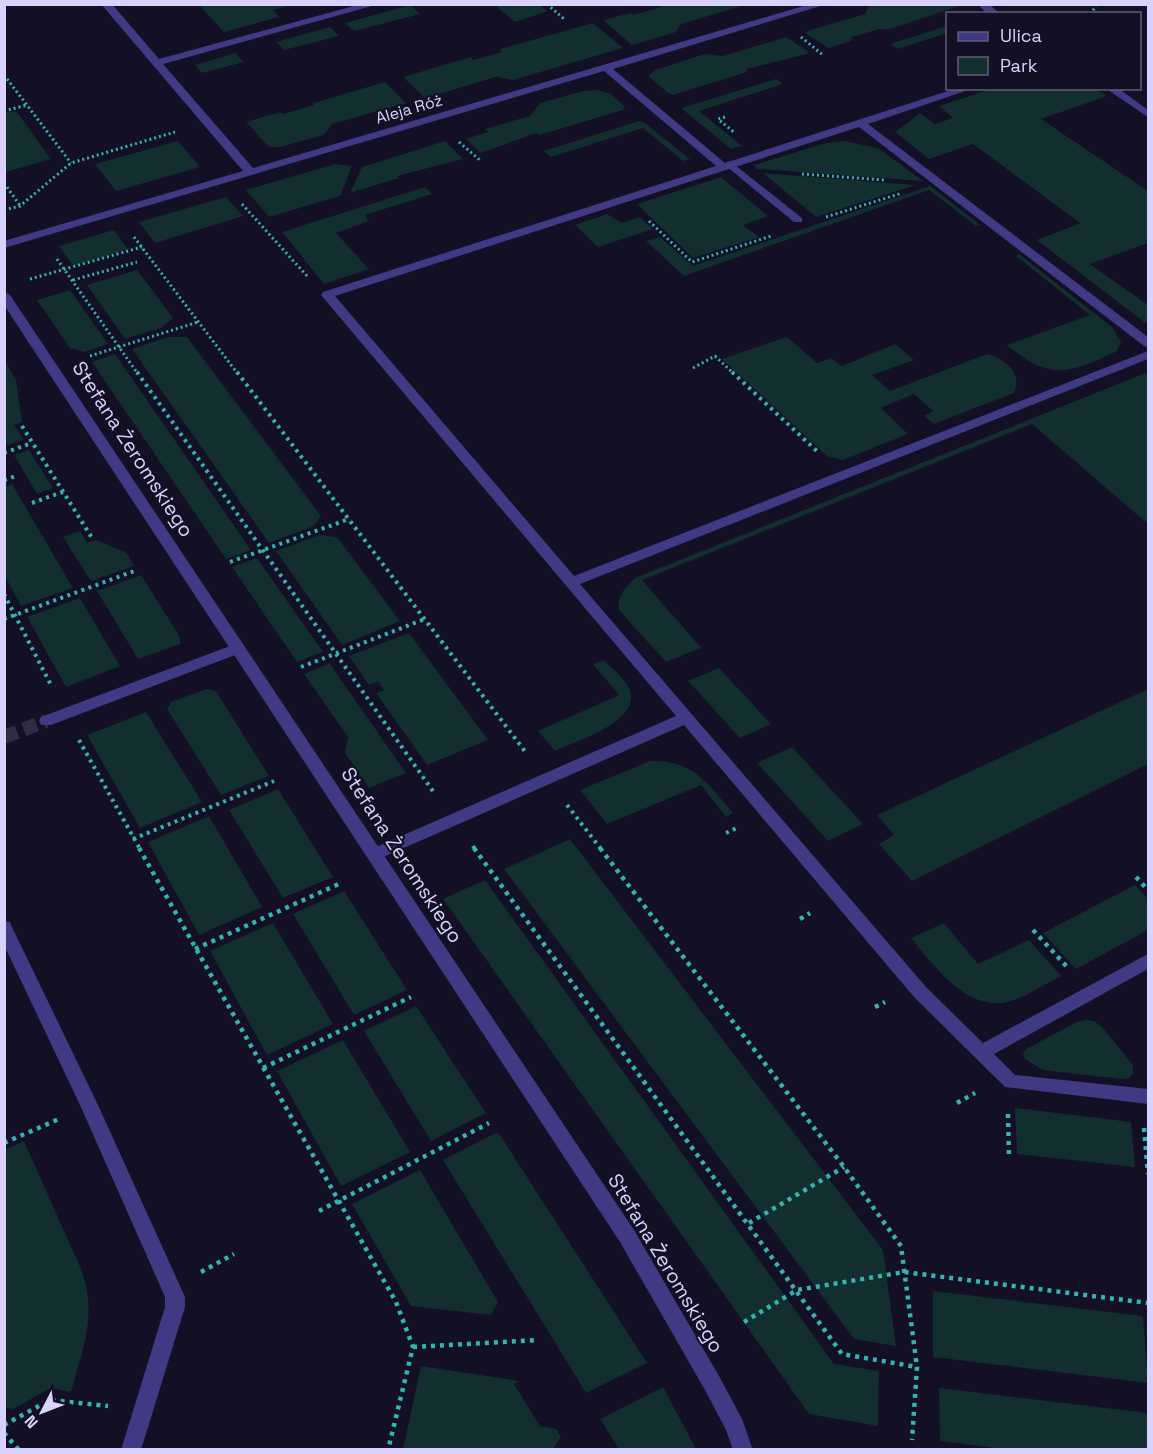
<svg xmlns="http://www.w3.org/2000/svg" width="1153" height="1454" viewBox="0 0 1153 1454" font-family="'Space Grotesk',sans-serif">
  <style>
    .green { fill: #122e2e }
    .lines { fill: none; stroke-linecap: round; stroke-linejoin: round }
    .minor-tunnel { stroke: #312c45; stroke-width: 14; stroke-dasharray: 14 7; stroke-linecap: butt }
    .path-far2 { stroke: #30b5b1; stroke-width: 3; stroke-dasharray: 2 3; stroke-linecap: butt }
    .path-far1 { stroke: #30b5b1; stroke-width: 4; stroke-dasharray: 3 4.5; stroke-linecap: butt }
    .path { stroke: #30b5b1; stroke-width: 4.5; stroke-dasharray: 4 5; stroke-linecap: butt }
    .service { fill: #3f3a83; fill-rule: evenodd }
    .minor { fill: #3f3a83; fill-rule: evenodd }
    .tertiary { fill: #3f3a83; fill-rule: evenodd }
    .labels { text-anchor: middle; dominant-baseline: central; stroke-width: 4.5; stroke-linejoin: round; paint-order: stroke }
    .far-street-label { font-size: 16px; fill: #d9d2fe; stroke: #130f24 }
    .street-label { font-size: 20px; fill: #d9d2fe; stroke: #130f24 }
  </style>
  <rect width="100%" height="100%" fill="#130f24"/>
  <path class="green" d="M 199,5 L 292,5 L 273,10 L 279,17 L 224,32 Z
    M 411,5 L 420,14 L 354,31 L 345,23 Z
    M 495,5 L 540,5 L 548,11 L 515,22 Z
    M 658,5 L 744,4 L 745,5 L 681,24 L 676,32 L 632,45 L 603,20 L 631,13 L 634,15 L 660,7 Z
    M 872,5 L 961,4 L 962,5 L 887,30 L 879,29 L 852,37 L 851,41 L 829,48 L 806,34 L 807,31 L 865,14 L 869,6 Z
    M 593,23 L 623,48 L 513,80 L 496,77 L 425,98 L 403,77 L 471,57 L 473,60 L 502,52 L 500,49 Z
    M 947,26 L 947,33 L 898,49 L 890,44 Z
    M 330,27 L 339,36 L 284,50 L 276,42 Z
    M 786,37 L 808,51 L 807,54 L 747,69 L 747,72 L 673,95 L 668,93 L 648,76 L 655,70 L 705,54 L 723,56 Z
    M 235,53 L 244,62 L 202,73 L 195,65 Z
    M 776,79 L 783,84 L 699,111 L 742,146 L 731,149 L 681,108 Z
    M 385,82 L 406,103 L 332,124 L 324,135 L 280,147 L 269,147 L 246,122 L 280,112 L 283,114 L 314,105 L 313,103 Z
    M 991,89 L 1095,89 L 1107,96 L 1041,119 L 1148,191 L 1148,243 L 1090,264 L 1148,305 L 1148,323 L 1144,322 L 1037,240 L 1080,223 L 973,144 L 929,159 L 895,132 L 920,113 L 935,124 L 953,118 L 939,106 Z
    M 597,90 L 611,94 L 625,107 L 623,110 L 539,135 L 536,133 L 481,153 L 466,139 L 488,132 L 485,129 L 530,116 L 540,103 L 583,91 Z
    M 16,111 L 51,159 L 6,172 L 5,113 Z
    M 639,121 L 645,123 L 690,159 L 683,161 L 643,128 L 551,157 L 544,151 Z
    M 178,141 L 200,167 L 116,191 L 95,164 Z
    M 445,141 L 463,159 L 397,176 L 399,178 L 350,193 L 362,167 Z
    M 844,141 L 878,148 L 923,181 L 757,169 L 754,165 L 826,143 Z
    M 335,164 L 352,166 L 340,196 L 269,217 L 246,190 Z
    M 763,173 L 916,185 L 816,217 Z
    M 721,177 L 768,216 L 743,225 L 759,237 L 693,258 L 637,204 Z
    M 930,186 L 980,225 L 976,226 L 929,190 L 684,276 L 646,241 L 660,237 L 693,266 Z
    M 425,187 L 432,194 L 365,215 L 369,221 L 336,233 L 369,269 L 324,284 L 282,232 Z
    M 226,197 L 243,216 L 155,243 L 139,222 Z
    M 607,214 L 622,223 L 640,217 L 653,229 L 598,247 L 575,225 Z
    M 114,230 L 128,249 L 73,266 L 59,246 Z
    M 1019,254 L 1113,328 L 1121,342 L 1117,351 C 1069,374 1050,381 1007,345 L 1090,315 L 1016,256 Z
    M 137,270 L 173,318 L 161,328 L 125,339 L 87,285 Z
    M 70,290 L 108,344 L 85,352 L 70,348 L 37,300 Z
    M 168,337 L 187,337 L 321,516 L 314,526 L 269,543 L 132,349 Z
    M 787,337 L 817,363 L 831,358 L 842,366 L 895,344 L 914,360 L 872,375 L 890,391 L 987,354 C 1005,359 1023,372 1014,393 L 934,424 L 924,416 L 933,411 L 914,394 L 881,408 L 908,434 L 843,460 L 827,456 L 722,359 Z
    M 115,354 L 251,550 L 226,559 L 92,362 Z
    M 5,361 L 16,380 L 22,422 L 14,425 L 24,440 L 8,445 L 4,440 Z
    M 1148,372 L 1148,524 L 1032,424 L 642,580 L 701,648 L 666,662 L 619,610 C 617,595 625,588 635,578 Z
    M 29,450 L 53,488 L 37,494 L 14,455 Z
    M 12,484 L 73,588 L 21,606 L 5,576 L 5,487 Z
    M 80,531 L 87,543 L 96,540 L 127,553 L 134,566 L 91,581 L 63,537 Z
    M 320,535 L 337,537 L 400,621 L 342,645 L 276,551 Z
    M 257,558 L 323,652 L 297,662 L 232,567 Z
    M 141,575 L 180,637 L 180,644 L 138,659 L 97,591 Z
    M 80,598 L 120,666 L 66,687 L 27,617 Z
    M 409,633 L 488,740 L 427,765 L 376,693 L 384,690 L 378,681 L 369,685 L 349,656 Z
    M 604,660 C 611,668 624,678 629,688 C 644,721 576,741 555,751 L 538,731 L 619,695 L 593,664 Z
    M 330,663 L 330,664 L 406,773 L 369,788 L 345,753 L 348,737 L 304,674 Z
    M 719,668 L 771,724 L 740,738 L 688,681 Z
    M 207,689 L 216,691 L 269,776 L 221,795 L 167,709 L 171,702 Z
    M 1148,689 L 1148,764 L 912,881 L 879,844 L 894,835 L 877,815 Z
    M 146,712 L 202,802 L 140,828 L 87,735 Z
    M 792,747 L 863,824 L 828,841 L 757,763 Z
    M 650,761 C 694,760 707,783 733,813 L 726,817 L 701,785 L 607,824 L 580,790 Z
    M 278,789 L 333,877 L 283,898 L 229,810 Z
    M 209,816 L 262,907 L 199,935 L 148,842 Z
    M 570,839 L 883,1250 L 896,1346 L 854,1339 L 504,869 Z
    M 485,880 L 834,1364 L 879,1371 L 878,1426 L 809,1414 L 443,899 Z
    M 1135,885 L 1148,899 L 1148,930 L 1076,969 L 1043,933 Z
    M 344,891 L 407,990 L 354,1015 L 293,914 Z
    M 273,923 L 333,1024 L 267,1055 L 210,951 Z
    M 944,923 L 978,964 L 1029,940 L 1061,976 C 1045,984 1028,996 1011,1001 C 968,1014 934,966 911,938 Z
    M 416,1006 L 486,1113 L 431,1141 L 364,1031 Z
    M 1085,1020 L 1094,1021 L 1101,1026 L 1133,1065 L 1133,1072 L 1130,1078 L 1121,1079 L 1043,1070 L 1025,1059 L 1023,1054 L 1026,1049 L 1077,1022 Z
    M 343,1040 L 410,1152 L 341,1186 L 277,1071 Z
    M 1015,1108 L 1131,1122 L 1135,1167 L 1017,1154 Z
    M 498,1132 L 647,1363 L 586,1393 L 443,1160 Z
    M 24,1141 L 81,1269 C 98,1314 83,1348 71,1392 L 51,1388 L 13,1409 L 7,1408 L 4,1401 L 4,1150 Z
    M 420,1170 L 498,1302 L 491,1315 L 411,1306 L 352,1204 Z
    M 933,1291 L 1143,1316 L 1148,1383 L 933,1357 Z
    M 421,1366 L 519,1381 L 514,1384 L 540,1426 L 556,1429 L 561,1437 L 553,1449 L 403,1449 Z
    M 663,1387 L 696,1449 L 619,1449 L 600,1419 Z
    M 939,1388 L 1148,1413 L 1148,1449 L 1011,1450 L 940,1441 Z"/>
  <g class="lines">
    <path class="minor-tunnel" d="M 4,737 L 46,721"/>
    <path class="path-far2" d="M 547,4 L 564,19
      M 1096,4 L 1093,11 L 1097,14
      M 801,37 L 824,56
      M 4,75 L 71,163
      M 4,111 L 27,105
      M 725,117 L 718,119 L 735,133
      M 459,142 L 481,161
      M 802,174 L 884,180
      M 4,183 L 21,207
      M 242,204 L 307,276
      M 4,210 L 20,206 L 71,163 L 175,132
      M 826,217 L 902,193
      M 649,221 L 692,262 L 771,236
      M 134,237 L 238,374
      M 57,259 L 138,374
      M 30,279 L 142,247
      M 73,280 L 137,262
      M 90,356 L 198,322
      M 693,368 L 715,356 L 734,374"/>
    <path class="path-far1" d="M 137,372 L 435,794
      M 237,372 L 527,754
      M 732,372 L 819,453
      M 22,426 L 92,538
      M 4,453 L 32,443
      M 4,480 L 16,476
      M 32,503 L 63,492
      M 230,562 L 349,519
      M 4,594 L 52,687
      M 4,619 L 137,570
      M 301,667 L 425,619
      M 79,740 L 140,849
      M 567,805 L 601,849
      M 726,833 L 739,827
      M 133,839 L 274,781
      M 473,846 L 475,849"/>
    <path class="path" d="M 139,848 L 396,1302 L 413,1347 L 388,1450
      M 474,848 L 842,1354 L 917,1367
      M 600,848 L 844,1167 L 901,1246 L 917,1367 L 912,1440
      M 1136,877 L 1148,890
      M 800,919 L 810,913
      M 1033,930 L 1069,969
      M 195,949 L 339,884
      M 875,1007 L 885,1002
      M 263,1068 L 411,997
      M 957,1103 L 975,1093
      M 1008,1114 L 1009,1157
      M 1144,1128 L 1148,1174
      M 4,1143 L 59,1119
      M 319,1211 L 489,1123
      M 749,1223 L 844,1167
      M 201,1272 L 234,1254
      M 744,1322 L 797,1290 L 904,1272 L 1148,1303
      M 413,1347 L 538,1340
      M 4,1425 L 50,1400 L 108,1406
      M 4,1433 L 19,1450"/>
    <path class="service" d="M 730,161 L 802,218 L 802,222 L 794,222 L 726,166 L 726,162 Z"/>
    <path class="minor" d="M 101,4 L 112,4 L 159,59 L 361,4 L 379,4 L 163,64 L 253,168 L 810,4 L 827,4 L 613,69 L 725,163 L 957,88 L 974,88 L 868,124 L 1148,337 L 1148,347 L 1144,346 L 859,127 L 335,296 L 574,576 L 1148,351 L 1148,359 L 580,584 L 926,987 L 983,1043 L 1148,954 L 1148,969 L 994,1054 L 1015,1075 L 1148,1089 L 1148,1104 L 1005,1087 L 914,997 L 684,725 L 381,858 L 375,860 L 369,858 L 367,854 L 369,850 L 676,716 L 321,295 L 323,292 L 716,166 L 604,71 L 4,248 L 4,241 L 243,171 Z
      M 977,4 L 989,4 L 1000,14 L 988,14 Z
      M 1105,88 L 1118,88 L 1148,110 L 1148,117 Z
      M 238,643 L 243,644 L 245,648 L 243,652 L 51,725 L 41,725 L 39,721 L 41,717 Z
      M 4,921 L 10,922 L 12,927 L 98,1105 L 185,1297 L 185,1307 L 141,1450 L 121,1450 L 165,1307 L 165,1297 L 80,1105 L 4,945 Z"/>
    <path class="tertiary" d="M 4,292 L 10,295 L 634,1230 L 719,1376 L 742,1419 L 753,1450 L 733,1450 L 726,1430 L 705,1390 L 620,1242 L 4,305 Z"/>
  </g>
  <g class="labels">
    <g class="far-street-label">
      <text transform="translate(409 109) rotate(-16)">Aleja Róż</text>
    </g>
    <g class="street-label">
      <text transform="translate(133 449) rotate(57)">Stefana Żeromskiego</text>
      <text transform="translate(402 855) rotate(57)">Stefana Żeromskiego</text>
      <text transform="translate(666 1263) rotate(59)">Stefana Żeromskiego</text>
    </g>
  </g>
  <rect width="1153" height="1454" fill="none" stroke="#d9d2fe" stroke-width="12"/>
  <rect x="946" y="12" width="195" height="78" fill="#130f24" stroke="#625d7b" stroke-width="1.5"/>
  <rect x="958" y="32" width="30" height="9" fill="#3f3a83" stroke="#625d7b" stroke-width="1.5"/>
  <text x="1000" y="42" font-size="18" fill="#d9d2fe">Ulica</text>
  <rect x="958" y="57" width="30" height="18" fill="#122e2e" stroke="#625d7b" stroke-width="1.5"/>
  <text x="1000" y="72" font-size="18" fill="#d9d2fe">Park</text>
  <g transform="translate(42 1412) rotate(228)" stroke="#130f24" stroke-width="4.5" paint-order="stroke">
  <path d="M0-4.5L10 22L0 15L-10 22Z" fill="#d9d2fe"/>
  <text y="-9" font-size="16" font-weight="bold" text-anchor="middle" fill="#d9d2fe">N</text>
  </g>
</svg>
